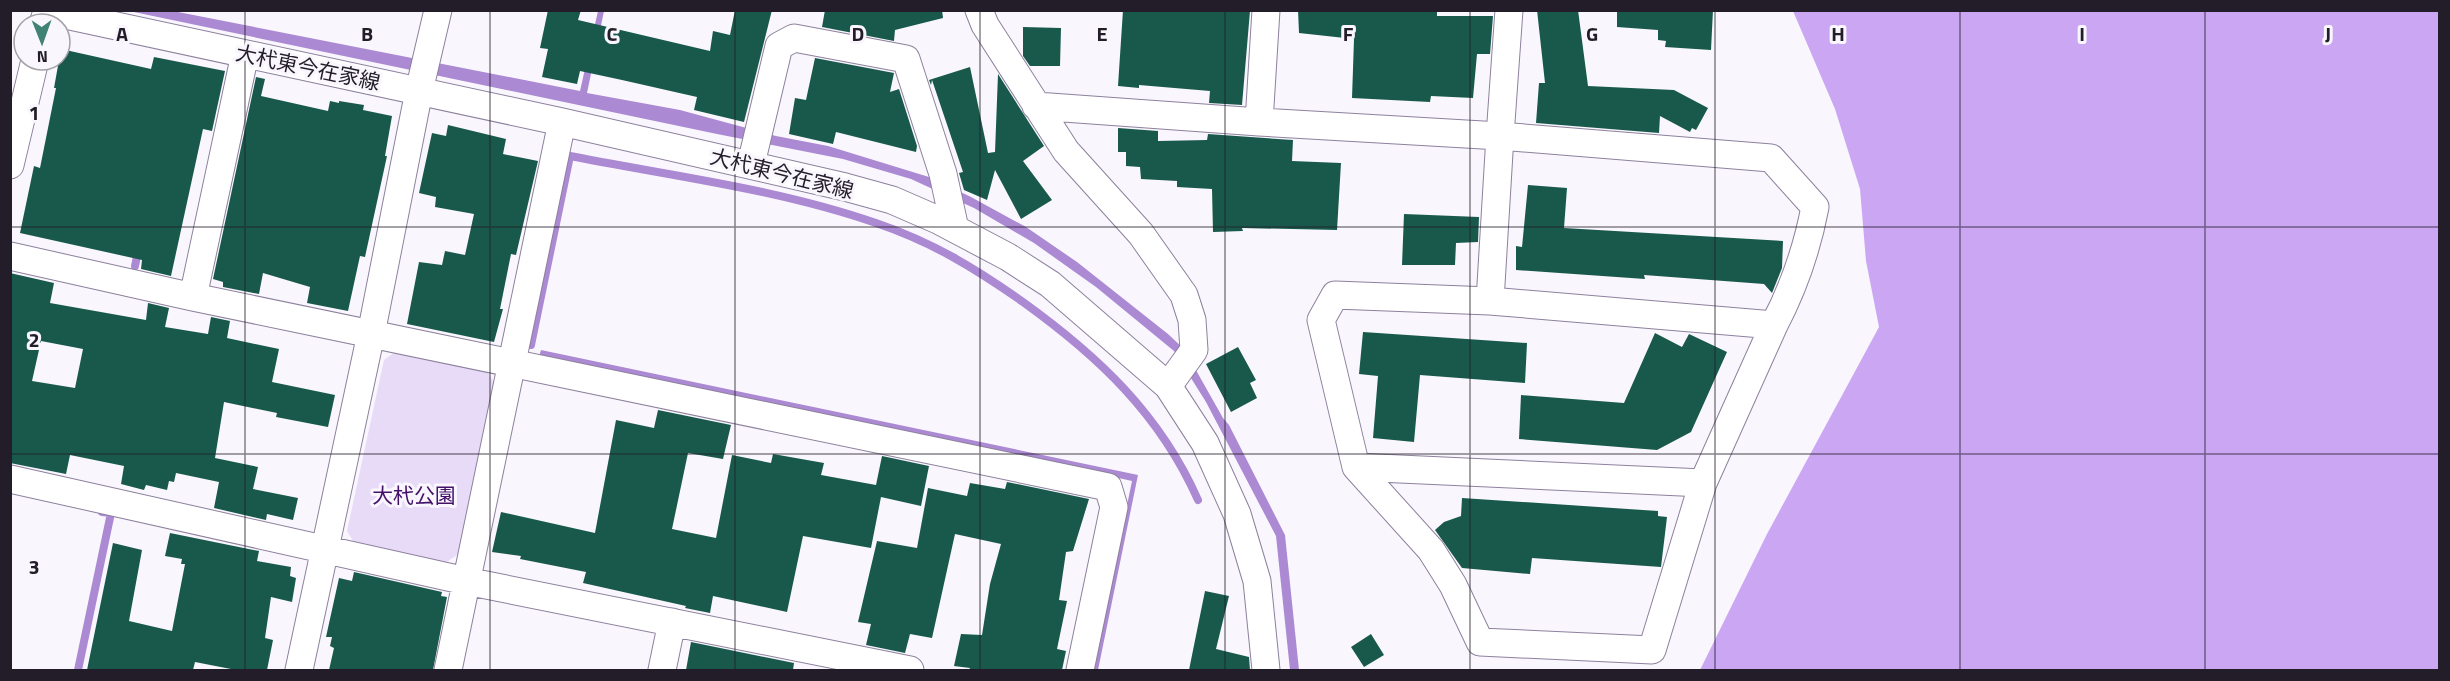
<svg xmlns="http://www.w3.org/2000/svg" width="2450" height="681" viewBox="0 0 2450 681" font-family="'Titillium Web','Noto Sans JP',sans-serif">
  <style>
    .green { fill: #e8dbf8 }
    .forest { fill: #cba7f3 }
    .water { fill: #ac89d3 }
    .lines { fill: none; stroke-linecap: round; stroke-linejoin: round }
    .stream { stroke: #ac89d3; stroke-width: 8 }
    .building { fill: #19594c; fill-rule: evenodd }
    .minor-casing { stroke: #8d819d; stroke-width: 29 }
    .minor { stroke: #fff; stroke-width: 27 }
    .grid { fill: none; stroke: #221d28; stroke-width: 1.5; stroke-opacity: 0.55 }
    .labels { text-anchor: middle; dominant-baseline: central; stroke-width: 6; stroke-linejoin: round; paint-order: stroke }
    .street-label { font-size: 21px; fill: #221d28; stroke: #f9f7fd }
    .park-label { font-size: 21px; fill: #441169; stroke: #f9f7fd }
    .grid-label { font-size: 20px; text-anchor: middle; font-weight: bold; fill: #221d28; stroke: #f9f7fd; stroke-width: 6; stroke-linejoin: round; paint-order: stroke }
  </style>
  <rect width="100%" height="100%" fill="#f9f7fd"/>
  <path class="green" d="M 395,352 L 486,370 L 495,384 L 460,553 L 445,563 L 355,544 L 347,531 L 384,360 Z"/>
  <path class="forest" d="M 1793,11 L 2439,11 L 2439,670 L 1700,670 L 1767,534 L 1879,327 L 1866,261 L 1860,189 L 1835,109 Z"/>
  <path class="water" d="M 129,11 L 173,11 L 580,91 L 598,11 L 604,11 L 587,93 L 680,110 L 776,136 L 828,146 L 929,177 L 971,197 L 1026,227 L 1077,262 L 1168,334 L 1184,349 L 1223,418 L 1229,425 L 1285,535 L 1299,670 L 1290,670 L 1276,536 L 1206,402 L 1174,351 L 1096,287 L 1034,243 L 974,208 L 911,179 L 843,159 L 717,134 Z
    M 541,350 L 1138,475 L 1098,670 L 1093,670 L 1132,481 L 967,444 L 539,357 Z"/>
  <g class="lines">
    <path class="stream" d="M 135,266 L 139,247
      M 531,345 L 570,156 C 672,176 778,189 876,223 C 932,242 975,268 1023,302 C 1098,356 1160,414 1198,500
      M 78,670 L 111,513 L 102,512"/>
  </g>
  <path class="building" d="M 548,10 L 581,10 L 578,20 L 710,51 L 713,31 L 730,35 L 735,10 L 772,10 L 744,122 L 694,110 L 697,97 L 622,80 L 580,71 L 577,84 L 542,77 L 548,49 L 540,48 Z
    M 825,10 L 942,10 L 943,18 L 895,30 L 894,41 L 822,27 Z
    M 1123,10 L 1250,11 L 1242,105 L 1209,103 L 1210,91 L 1139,85 L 1139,88 L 1118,86 Z
    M 1298,10 L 1437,10 L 1437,16 L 1493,16 L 1490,54 L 1477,54 L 1473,98 L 1431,96 L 1430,102 L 1352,98 L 1354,39 L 1299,33 Z
    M 1537,10 L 1578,10 L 1588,86 L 1674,90 L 1708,108 L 1696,130 L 1692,128 L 1690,132 L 1660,116 L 1659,133 L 1536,123 L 1539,83 L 1545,83 Z
    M 1617,10 L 1713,10 L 1711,50 L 1665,47 L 1666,41 L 1658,40 L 1658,30 L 1617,27 Z
    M 1023,27 L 1061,28 L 1060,66 L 1030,66 L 1023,56 Z
    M 61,49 L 151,69 L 154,57 L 225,71 L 212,131 L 203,129 L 171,276 L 141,269 L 142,260 L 20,233 L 34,166 L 40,168 L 56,88 L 54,88 Z
    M 815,58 L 894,73 L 890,92 L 899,89 L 917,146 L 916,152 L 836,132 L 833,144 L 789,134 L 795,98 L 806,100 Z
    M 970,67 L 988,153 L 995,152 L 998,74 L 1044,146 L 1023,161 L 1052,200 L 1021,219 L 995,170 L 987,200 L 964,190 L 959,173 L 963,172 L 932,80 L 931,85 L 929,80 Z
    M 256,77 L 265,79 L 261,96 L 328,111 L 330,101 L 339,103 L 339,101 L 364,105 L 363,110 L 392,116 L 385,156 L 387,156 L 365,257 L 360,256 L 348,311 L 307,303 L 310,287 L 263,273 L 259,294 L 223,287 L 223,282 L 213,279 Z
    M 448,125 L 506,139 L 503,154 L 538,161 L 516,255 L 511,254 L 500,309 L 503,309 L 494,342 L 407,324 L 419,262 L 442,265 L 445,251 L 465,255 L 474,214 L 435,207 L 436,197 L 419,193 L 432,133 L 446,136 Z
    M 1118,128 L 1158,131 L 1158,141 L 1207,140 L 1208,134 L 1293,140 L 1292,161 L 1341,163 L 1337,230 L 1242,228 L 1243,231 L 1213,232 L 1212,189 L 1177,187 L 1177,181 L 1141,179 L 1140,167 L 1126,166 L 1126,152 L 1118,152 Z
    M 1528,185 L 1567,188 L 1564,228 L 1783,241 L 1782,268 L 1772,293 L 1764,284 L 1644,275 L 1645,279 L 1516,270 L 1516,246 L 1522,247 Z
    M 1404,214 L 1479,217 L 1478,242 L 1456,243 L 1455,265 L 1402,265 Z
    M 10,273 L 54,283 L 50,303 L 146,320 L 148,303 L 169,308 L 165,327 L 208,334 L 211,317 L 230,321 L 227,338 L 279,349 L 272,382 L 335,395 L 328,427 L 276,417 L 277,413 L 224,402 L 215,458 L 258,467 L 253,489 L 298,498 L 293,520 L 267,514 L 266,520 L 214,508 L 219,482 L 176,473 L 174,482 L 169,481 L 167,490 L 146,485 L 144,490 L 121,484 L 124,466 L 70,455 L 66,474 L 10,463 ZM 41,341 L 83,349 L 75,388 L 32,381 Z
    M 1363,332 L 1527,343 L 1525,383 L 1420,375 L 1414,442 L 1373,438 L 1378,376 L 1359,374 Z
    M 1655,333 L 1682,347 L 1689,334 L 1727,352 L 1691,432 L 1657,450 L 1519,439 L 1521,395 L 1624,403 Z
    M 1238,347 L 1256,380 L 1250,383 L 1257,398 L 1231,412 L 1206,364 Z
    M 658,410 L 731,425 L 723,459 L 688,453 L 672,529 L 716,538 L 732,455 L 771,463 L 773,454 L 824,463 L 821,475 L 876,485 L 882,456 L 929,466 L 921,506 L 881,497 L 871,548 L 803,536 L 787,612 L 713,596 L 710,613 L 685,608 L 686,606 L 583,583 L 586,572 L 520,559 L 521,556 L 492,552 L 501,512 L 595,533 L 616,420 L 654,428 Z
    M 1007,482 L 1089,499 L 1073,551 L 1066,552 L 1059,600 L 1067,601 L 1057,649 L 1066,651 L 1062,670 L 969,670 L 970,668 L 954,666 L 961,634 L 982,635 L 990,584 L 1001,544 L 955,534 L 932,638 L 910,634 L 905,653 L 866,645 L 871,624 L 858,622 L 877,541 L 917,548 L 928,488 L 967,496 L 970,483 L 1005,489 Z
    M 1462,498 L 1658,511 L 1658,516 L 1667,517 L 1661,567 L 1532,558 L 1530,574 L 1462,568 L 1435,530 L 1444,522 L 1461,516 Z
    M 170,533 L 259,551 L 257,561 L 291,567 L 290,576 L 296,578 L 292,602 L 271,597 L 265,638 L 273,640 L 267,670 L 236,670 L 195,662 L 193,670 L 87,670 L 113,543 L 142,550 L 129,621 L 172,631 L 185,564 L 181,564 L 182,559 L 165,556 Z
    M 354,572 L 442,592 L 441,596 L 447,597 L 433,670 L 329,670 L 334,648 L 330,646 L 332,637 L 326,637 L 339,578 L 352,581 Z
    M 1205,591 L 1229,596 L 1216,649 L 1249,657 L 1250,670 L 1189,670 Z
    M 1371,634 L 1384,655 L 1364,667 L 1351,647 Z
    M 691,642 L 794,663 L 793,670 L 686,670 Z"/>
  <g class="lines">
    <defs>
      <path id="minor" d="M 979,10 L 985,25 L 1066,151 L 1141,234 L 1184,295 L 1192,320 L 1194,350 L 1168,386
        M 43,24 L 47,11 L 562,122 L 845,187 L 892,200 L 938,220 L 1008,257 L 1050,284 L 1168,386 L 1205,443 L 1237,514 L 1257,581 L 1266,670
        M 1036,106 L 1259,122 L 1500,136 L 1509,10
        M 1259,122 L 1266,10
        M 751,164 L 779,46 L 794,38 L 906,59 L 943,174 L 955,229
        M 10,165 L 35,60
        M 10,256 L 193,297 L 1108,487 L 1114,507 L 1080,670
        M 1335,295 L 1490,301 L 1774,325 L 1703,483 L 1652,650 L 1480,642 L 1453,585 L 1431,550 L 1356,467 L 1321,320 Z
        M 193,297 L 245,54
        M 1490,301 L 1500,136 L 1771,158 L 1815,207 C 1807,249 1794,287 1774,325
        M 1356,467 L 1703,483
        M 10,479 L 466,581 L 910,670
        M 299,670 L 371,334 L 419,91 L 438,10
        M 448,670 L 562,122
        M 662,670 L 672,622"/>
    </defs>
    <use href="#minor" class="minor-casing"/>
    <use href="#minor" class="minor"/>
  </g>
  <path class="grid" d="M 245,10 L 245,670M 490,10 L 490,670M 735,10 L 735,670M 980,10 L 980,670M 1225,10 L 1225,670M 1470,10 L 1470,670M 1715,10 L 1715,670M 1960,10 L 1960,670M 2205,10 L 2205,670M 10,227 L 2440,227M 10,454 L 2440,454"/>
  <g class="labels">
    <g class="street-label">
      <text transform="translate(308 67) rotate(12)">大杙東今在家線</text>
      <text transform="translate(782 173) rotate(14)">大杙東今在家線</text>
    </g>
    <g class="park-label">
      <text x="414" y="495">大杙公園</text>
    </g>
  </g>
  <g class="grid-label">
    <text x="122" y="41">A</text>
    <text x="367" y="41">B</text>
    <text x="612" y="41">C</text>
    <text x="858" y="41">D</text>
    <text x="1102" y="41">E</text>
    <text x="1348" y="41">F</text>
    <text x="1592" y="41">G</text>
    <text x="1838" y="41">H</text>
    <text x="2082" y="41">I</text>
    <text x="2328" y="41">J</text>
    <text x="34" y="120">1</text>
    <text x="34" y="347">2</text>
    <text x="34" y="574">3</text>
  </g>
  <rect width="2450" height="681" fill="none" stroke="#221d28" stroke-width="24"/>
  <g transform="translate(42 42) rotate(179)"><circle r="28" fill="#f9f7fd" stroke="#a3a0a8" stroke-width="1.5"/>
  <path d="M0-4.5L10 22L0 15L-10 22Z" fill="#408273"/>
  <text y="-9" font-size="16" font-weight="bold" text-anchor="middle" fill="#221d28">N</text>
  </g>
</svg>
